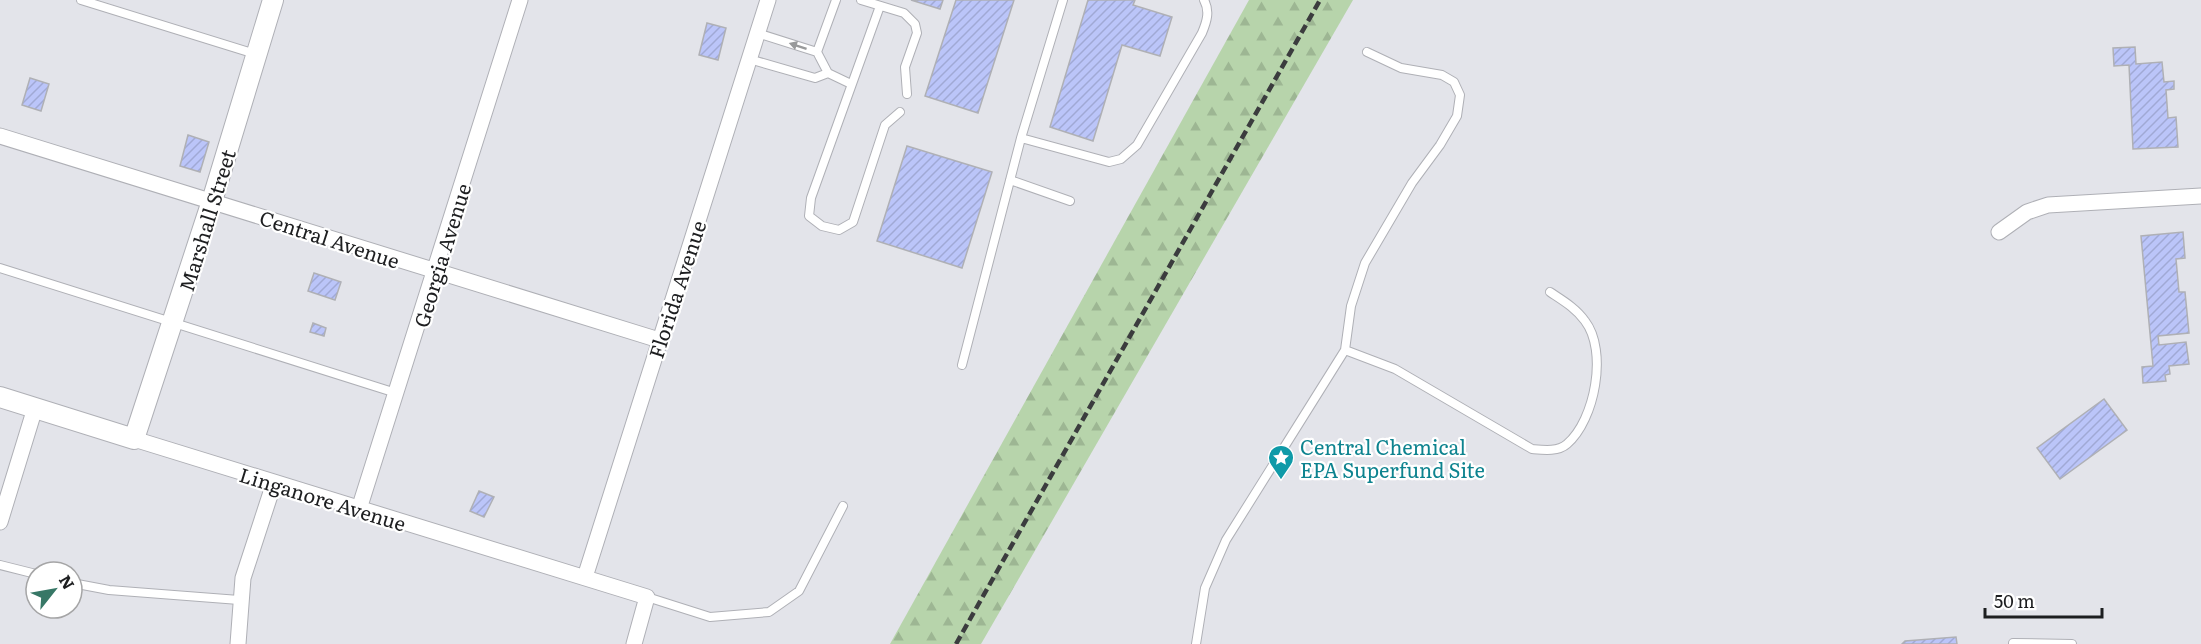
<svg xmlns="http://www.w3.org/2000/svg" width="2201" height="644" viewBox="0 0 2201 644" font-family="Literata,serif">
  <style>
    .forest { fill: url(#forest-firs) }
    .building { fill: url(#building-hatch); stroke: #afb0b5; stroke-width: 1.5 }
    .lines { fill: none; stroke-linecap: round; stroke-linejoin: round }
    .service-casing { stroke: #afb0b6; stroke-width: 10 }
    .minor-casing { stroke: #afb0b6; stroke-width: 17 }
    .tertiary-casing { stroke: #afb0b6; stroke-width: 22 }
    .service { stroke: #fff; stroke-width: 8 }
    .minor { stroke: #fff; stroke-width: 15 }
    .tertiary { stroke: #fff; stroke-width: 20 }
    .rail { stroke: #3b3c3e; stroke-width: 4.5; stroke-dasharray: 9 4.5; stroke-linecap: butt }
    .oneway { fill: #999a9b }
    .labels { text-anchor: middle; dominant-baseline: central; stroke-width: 4.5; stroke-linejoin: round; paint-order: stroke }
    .street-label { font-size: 20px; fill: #1d1e20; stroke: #fff }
    .culture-label { font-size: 20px; fill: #0d838f; stroke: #fff; text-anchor: start }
  </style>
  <defs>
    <pattern id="forest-firs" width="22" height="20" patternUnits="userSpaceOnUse" patternTransform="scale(1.5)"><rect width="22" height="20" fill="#b7d4ab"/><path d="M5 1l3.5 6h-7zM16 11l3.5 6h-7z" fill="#9db693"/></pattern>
    <pattern id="building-hatch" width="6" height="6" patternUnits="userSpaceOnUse" patternTransform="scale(1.5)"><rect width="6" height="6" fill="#bbc5f9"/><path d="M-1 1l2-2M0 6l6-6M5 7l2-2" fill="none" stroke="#a0a9d5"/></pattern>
  </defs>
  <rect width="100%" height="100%" fill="#e3e4ea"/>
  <path class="forest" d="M 1249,0 L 1353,0 L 981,644 L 890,644 Z"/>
  <path class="building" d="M 911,0 L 943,0 L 940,9 Z
    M 956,0 L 1014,0 L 978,113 L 925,96 Z
    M 1088,0 L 1135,0 L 1133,5 L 1172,17 L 1160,56 L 1122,45 L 1093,141 L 1050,127 Z
    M 707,23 L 726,28 L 718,60 L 699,55 Z
    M 2135,47 L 2136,64 L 2162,62 L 2164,82 L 2174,81 L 2174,89 L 2166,90 L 2168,118 L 2176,117 L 2178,147 L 2133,149 L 2129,65 L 2114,66 L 2113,48 Z
    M 30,78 L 49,84 L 41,111 L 22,105 Z
    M 188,135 L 209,142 L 200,172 L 180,166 Z
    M 907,146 L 992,172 L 962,268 L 877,241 Z
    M 2183,232 L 2185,258 L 2176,259 L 2179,292 L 2185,292 L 2189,333 L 2158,336 L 2159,345 L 2186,342 L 2189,364 L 2169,366 L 2170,374 L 2165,375 L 2166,381 L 2143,383 L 2142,367 L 2153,366 L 2141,236 Z
    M 314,273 L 341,282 L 335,300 L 308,291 Z
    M 313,323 L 326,328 L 324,336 L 310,332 Z
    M 2104,399 L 2127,430 L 2060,479 L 2037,448 Z
    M 479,491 L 494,497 L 484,517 L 470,511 Z
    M 1956,637 L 1957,644 L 1902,644 L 1905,641 Z"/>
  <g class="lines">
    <defs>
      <path id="service" d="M 81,0 L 255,54
        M 861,0 L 904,13 L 915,24 L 917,33 L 905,67 L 907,94
        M 880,6 L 811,198 L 809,216 L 822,226 L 839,230 L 853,222 L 885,125 L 900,112
        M 757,33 L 817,52 L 828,73 L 851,84
        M 817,52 L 836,0
        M 749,59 L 815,78 L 828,73
        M 1021,138 L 1109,162 L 1121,159 L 1137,145 L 1202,33 C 1207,21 1210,11 1204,0
        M 1010,180 L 1070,201
        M 0,268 L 396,393
        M 1345,350 L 1351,306 L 1365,263 L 1412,183 L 1440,145 L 1457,116 L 1460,95 L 1454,82 L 1442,75 L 1401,68 L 1367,52
        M 962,365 L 1021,138 L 1063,0
        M 0,565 L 36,574
        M 72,583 L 109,590 L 239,600
        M 647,597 L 710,617 L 769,612 L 799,591 L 843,506
        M 2013,643 L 2072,644
        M 1196,644 L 1205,588 L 1226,540 L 1345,350 L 1395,369 L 1532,449 C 1543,450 1558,452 1567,444 C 1595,420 1608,351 1585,321 C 1576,308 1562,300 1550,292"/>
      <path id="minor" d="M 0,136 L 659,340
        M 1999,232 L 2027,212 L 2048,205 L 2201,196
        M 134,439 L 647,597 L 634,644
        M 359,509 L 520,0
        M 0,522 L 35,408
        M 585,577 L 768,0
        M 238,644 L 243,578 L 274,483"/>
      <path id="tertiary" d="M 0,397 L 134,439 L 212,201 L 273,0"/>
    </defs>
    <use href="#service" class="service-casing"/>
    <use href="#minor" class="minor-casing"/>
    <use href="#tertiary" class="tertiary-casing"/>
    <use href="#service" class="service"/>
    <use href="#minor" class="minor"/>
    <use href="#tertiary" class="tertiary"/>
    <path class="rail" d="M 956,644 L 1320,0"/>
  </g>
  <defs><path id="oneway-solid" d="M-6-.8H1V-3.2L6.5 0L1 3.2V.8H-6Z" transform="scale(1.5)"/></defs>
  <use class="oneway" href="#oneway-solid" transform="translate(798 46) rotate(-162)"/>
  <defs>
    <symbol id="sight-pin" viewBox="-11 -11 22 30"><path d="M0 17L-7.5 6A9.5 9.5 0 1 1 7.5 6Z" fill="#0f9aa8" stroke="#fff"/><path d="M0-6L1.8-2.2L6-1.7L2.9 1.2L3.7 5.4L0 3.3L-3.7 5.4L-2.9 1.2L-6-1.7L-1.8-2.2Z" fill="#fff"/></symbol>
  </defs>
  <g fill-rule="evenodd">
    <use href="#sight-pin" x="1266" y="443" width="30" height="40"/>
  </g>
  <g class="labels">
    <g class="street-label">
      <text transform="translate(206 220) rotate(-73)">Marshall Street</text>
      <text transform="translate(330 238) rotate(18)">Central Avenue</text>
      <text transform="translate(441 255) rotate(-73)">Georgia Avenue</text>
      <text transform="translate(676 289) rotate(-72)">Florida Avenue</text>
      <text transform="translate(323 498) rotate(17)">Linganore Avenue</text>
    </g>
    <g class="culture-label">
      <text x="1300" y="446">Central Chemical<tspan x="1300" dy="23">EPA Superfund Site</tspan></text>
    </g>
  </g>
  <g transform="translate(54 590) rotate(59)"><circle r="28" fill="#ffffff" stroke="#a5a5a6" stroke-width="1.5"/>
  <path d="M0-4.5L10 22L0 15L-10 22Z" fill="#377766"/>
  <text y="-9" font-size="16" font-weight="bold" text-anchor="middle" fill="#1d1e20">N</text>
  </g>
  <path d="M1985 608v9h117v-9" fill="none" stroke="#1d1e20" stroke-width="3"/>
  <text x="1994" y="608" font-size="18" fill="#1d1e20" stroke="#ffffff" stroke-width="4.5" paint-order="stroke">50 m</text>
</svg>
